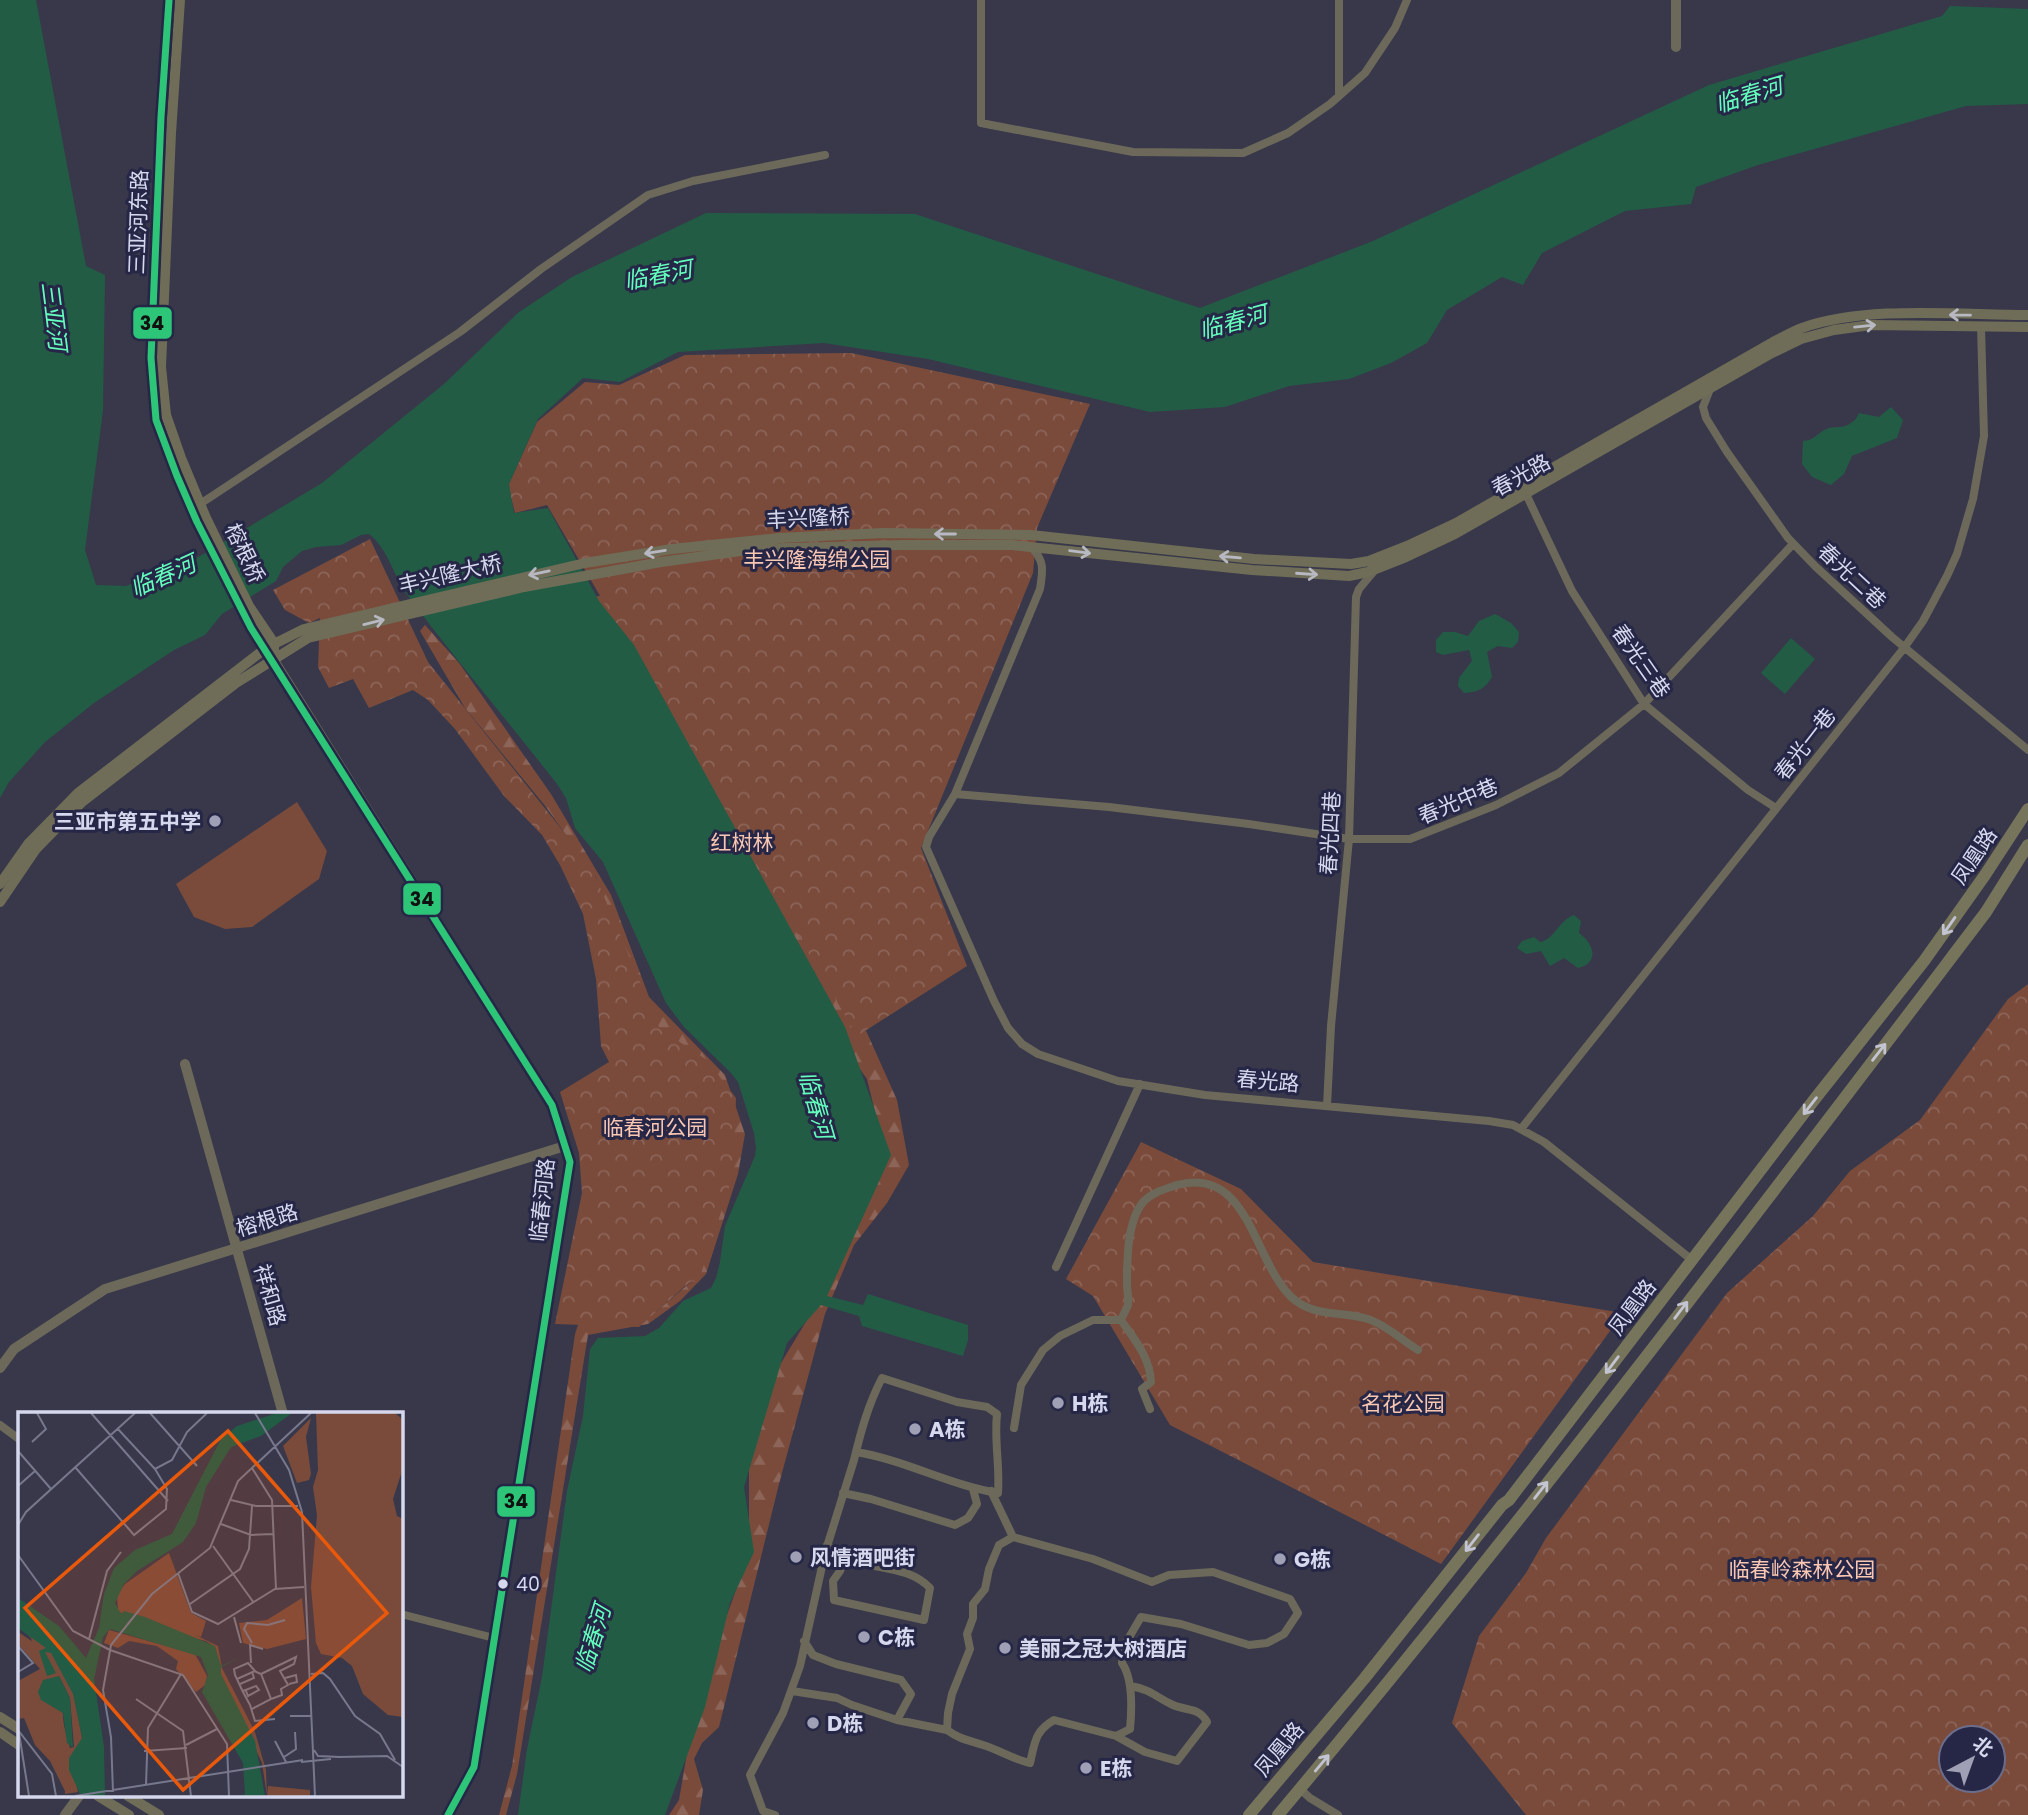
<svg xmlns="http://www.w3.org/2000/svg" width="2028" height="1815" viewBox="0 0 2028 1815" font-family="Poppins,'Noto Sans SC',sans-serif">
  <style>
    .grass { fill: #7a4b3b }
    .forest { fill: url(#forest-firs) }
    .park { fill: url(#park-crowns); fill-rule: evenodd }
    .water { fill: #235c45 }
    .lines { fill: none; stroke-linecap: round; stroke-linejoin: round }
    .minor { stroke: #6c695b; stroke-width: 8 }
    .tertiary { stroke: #6c695b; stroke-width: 10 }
    .secondary { stroke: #6f6d57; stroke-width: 10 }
    .trunk { stroke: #77745c; stroke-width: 12 }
    .bus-1-casing { stroke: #262647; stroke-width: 12 }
    .bus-1 { stroke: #2dc577; stroke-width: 7 }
    .oneway { stroke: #b7b8c1 }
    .oneway2 { stroke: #c3c4d1 }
    .poi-dot { fill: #9fa0b5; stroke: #262647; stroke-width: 2.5 }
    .bus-dot { fill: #d6d8ee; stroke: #262647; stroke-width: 2.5 }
    .labels { text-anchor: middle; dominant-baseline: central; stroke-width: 6; stroke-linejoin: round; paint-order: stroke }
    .bus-label { font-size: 19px; fill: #d6d8ee; stroke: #262647; text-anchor: start }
    .street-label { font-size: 21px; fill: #d6d8ee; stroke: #262647 }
    .park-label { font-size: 21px; fill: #fac7b3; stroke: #262647 }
    .poi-label { font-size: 21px; font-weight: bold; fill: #d6d8ee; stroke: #262647; text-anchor: start }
    .water-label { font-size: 23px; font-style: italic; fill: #63ffbd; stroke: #262647 }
    .inset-road { fill: none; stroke: #77788c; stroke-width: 2 }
    .view { fill: #e8590c; fill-opacity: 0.15; stroke: #e8590c; stroke-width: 3.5 }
    .inset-edge { fill: none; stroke: #d6d8ee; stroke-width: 3.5 }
    .line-badge { stroke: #262647; stroke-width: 2.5 }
    .pale-badge-label { font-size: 19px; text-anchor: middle; font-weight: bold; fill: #111 }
  </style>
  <defs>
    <pattern id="forest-firs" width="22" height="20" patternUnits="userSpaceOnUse" patternTransform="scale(1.75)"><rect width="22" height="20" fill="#7a4b3b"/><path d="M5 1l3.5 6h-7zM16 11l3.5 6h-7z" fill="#8c6458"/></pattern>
    <pattern id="park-crowns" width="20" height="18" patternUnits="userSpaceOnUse" patternTransform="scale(1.75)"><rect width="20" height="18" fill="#7a4b3b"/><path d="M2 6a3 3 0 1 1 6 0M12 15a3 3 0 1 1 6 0" fill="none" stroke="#8c6458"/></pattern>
  </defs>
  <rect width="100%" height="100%" fill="#38384a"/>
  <path class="grass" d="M 297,802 L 327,851 L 319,879 L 252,927 L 225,929 L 194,917 L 176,884 Z"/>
  <path class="forest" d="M 624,592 L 784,870 L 868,1035 L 897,1100 L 909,1165 L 887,1203 L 854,1245 L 825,1314 L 779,1484 L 719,1727 L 702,1743 L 694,1759 L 703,1790 L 699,1815 L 669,1815 L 679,1800 L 691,1730 L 715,1648 L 749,1554 L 749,1465 L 772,1378 L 807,1320 L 886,1157 L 867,1079 L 531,607 Z
    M 425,625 L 459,663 L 551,794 L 611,895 L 649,997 L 725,1075 L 745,1134 L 738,1174 L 706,1274 L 680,1301 L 648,1324 L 588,1335 L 517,1774 L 506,1815 L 499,1815 L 512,1766 L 575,1334 L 580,1319 L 644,1322 L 692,1281 L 646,1035 L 596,877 L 546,807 L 465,708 L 420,631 Z"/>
  <path class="park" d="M 851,353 L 1090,404 L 1037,528 L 1033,573 L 921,848 L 967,966 L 857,1036 L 547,505 L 515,513 L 508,486 L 537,422 L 585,382 L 619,385 L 685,355 Z
    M 370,539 L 428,662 L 591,866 L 660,1029 L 707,1060 L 736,1098 L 733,1175 L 698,1283 L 692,1281 L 684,1287 L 639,1327 L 555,1324 L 582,1193 L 579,1153 L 560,1092 L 609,1062 L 601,1046 L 596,979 L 583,914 L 560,865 L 542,835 L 504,796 L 455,729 L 428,700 L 413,690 L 369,708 L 353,679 L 329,688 L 318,667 L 320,618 L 309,623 L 285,610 L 273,590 Z
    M 2028,984 L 2028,1815 L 1526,1815 L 1452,1723 L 1479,1636 L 1526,1573 L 1546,1538 L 1727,1293 L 1813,1216 L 1850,1171 L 1920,1120 L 2008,999 ZM 1993,1738 L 1993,1780 L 1951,1780 L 1951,1738 Z
    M 1141,1142 L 1241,1189 L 1313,1262 L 1623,1313 L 1441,1564 L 1170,1425 L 1093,1296 L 1066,1279 Z"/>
  <path class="water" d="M 0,0 L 36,0 L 86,266 L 105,275 L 103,410 L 85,550 L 96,585 L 126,586 L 195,559 L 322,483 L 444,384 L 519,312 L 572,277 L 706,213 L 915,214 L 1200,308 L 1373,241 L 1709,85 L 1942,16 L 1950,6 L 2028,9 L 2028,104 L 1966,106 L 1758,165 L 1696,187 L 1691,204 L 1625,211 L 1542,253 L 1523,285 L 1502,277 L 1447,310 L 1427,343 L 1391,363 L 1349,379 L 1289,386 L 1225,407 L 1150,412 L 928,359 L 824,343 L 678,352 L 620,382 L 583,378 L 538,419 L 509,484 L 514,513 L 548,508 L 599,601 L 634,645 L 845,1027 L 891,1155 L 827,1296 L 863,1305 L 868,1294 L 968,1325 L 968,1340 L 963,1356 L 862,1326 L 859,1316 L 821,1305 L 787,1343 L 744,1487 L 754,1552 L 730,1603 L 705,1707 L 665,1815 L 518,1815 L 527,1749 L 542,1677 L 567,1491 L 583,1416 L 590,1349 L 598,1338 L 645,1336 L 659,1328 L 683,1301 L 711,1288 L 716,1278 L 720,1262 L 725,1226 L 755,1156 L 756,1148 L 754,1133 L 738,1082 L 731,1073 L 684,1027 L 666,1003 L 603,862 L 575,828 L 566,798 L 557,784 C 507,720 454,658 406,593 C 393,574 388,549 369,534 L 361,535 L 341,545 L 316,547 L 302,551 L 283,567 L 276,581 L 222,614 L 205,635 L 174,650 L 94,703 L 45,742 L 9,782 L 0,798 Z
    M 1891,407 L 1903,420 L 1897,438 L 1852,456 L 1844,474 L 1831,485 L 1812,477 L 1802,464 L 1803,441 C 1814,441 1819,431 1829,428 C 1838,426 1844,429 1852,422 C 1856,420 1857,417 1859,413 L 1879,417 Z
    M 1495,614 L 1511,623 L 1519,632 L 1518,642 L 1512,648 L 1498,646 L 1487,652 L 1492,677 C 1485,689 1478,692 1464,693 L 1458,686 L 1459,678 L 1472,661 L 1469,650 L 1443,655 L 1436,652 L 1436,640 L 1443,632 L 1455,632 L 1468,636 L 1479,621 Z
    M 1791,638 L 1815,659 L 1785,694 L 1761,673 Z
    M 1574,915 L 1581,921 L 1579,933 C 1594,943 1600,963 1578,968 L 1564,958 L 1550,966 L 1541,951 L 1526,954 L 1517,948 L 1522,941 L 1534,937 L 1540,942 C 1554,940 1559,920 1574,915 Z"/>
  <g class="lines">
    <path class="minor" d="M 981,0 L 981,123 L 1133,152 L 1243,153 L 1288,133 L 1330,104 L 1365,73 L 1395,28 L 1407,0
      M 1339,0 L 1339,96
      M 1710,389 L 1703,407 L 1706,418 L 1727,452 L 1788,538 L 1815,566 L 1892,637 L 2028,750
      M 1526,494 L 1572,591 L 1644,704 L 1748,790 L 1776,808
      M 200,504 L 460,332 L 541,269 L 648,195 L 693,181 L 825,155
      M 1030,546 C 1045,560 1043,570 1040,589 L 955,794 L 929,837 L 926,847 L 994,1001 L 1008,1028 L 1022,1044 L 1038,1054 L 1118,1081 L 1205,1095 L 1489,1121 L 1513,1125 L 1544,1142 L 1692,1260
      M 955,794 L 1109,807 L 1249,824 L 1349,839 L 1410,839 L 1496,805 L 1559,773 L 1644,704 L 1793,544
      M 1327,1106 L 1331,1026 L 1349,839 L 1356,597 L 1359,589 L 1375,570
      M 1521,1129 L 1904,648 L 1923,621 L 1947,576 L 1957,554 L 1973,499 L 1984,436 L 1981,326
      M 1056,1267 L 1140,1084
      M 1121,1320 C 1123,1315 1126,1310 1128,1305 C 1129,1299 1127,1291 1127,1284 C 1127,1260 1127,1220 1144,1201 C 1153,1192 1165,1189 1177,1185 C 1252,1165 1253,1268 1296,1301 C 1318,1317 1343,1311 1368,1319 C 1386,1325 1402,1340 1418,1350
      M 0,1425 L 19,1439
      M 1014,1428 L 1021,1385 L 1043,1350 L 1060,1336 L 1093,1320 L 1121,1320 C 1134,1339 1150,1357 1151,1382 L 1142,1389 L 1150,1409
      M 843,1493 L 871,1499 L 955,1525 L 968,1518 L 977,1504 L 973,1489
      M 827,1545 C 833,1549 839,1555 846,1558 C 873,1570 908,1565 930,1588 L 924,1620 L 834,1600 L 833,1581 L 840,1571 L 845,1558
      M 401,1614 L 494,1638
      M 804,1641 L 813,1655 L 836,1664 L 901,1680 L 911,1694 L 897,1720
      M 792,1691 L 837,1698 L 852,1705 L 897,1720 L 947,1730 L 948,1713 L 952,1694 L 970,1649 L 967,1634 L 973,1618 L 973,1604 L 985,1589 L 989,1569 L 999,1545 L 1013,1537 L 991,1491
      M 947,1730 C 961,1740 968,1740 983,1745 C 999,1750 1013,1759 1030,1763 C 1035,1742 1035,1731 1054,1720 L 1116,1736 L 1130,1729 C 1132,1708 1133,1679 1122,1663 L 1124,1646 L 1141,1617 L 1181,1624 L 1249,1645 L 1267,1643 L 1284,1634 L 1298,1613 L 1290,1599 L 1213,1572 L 1169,1575 L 1152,1582 L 1093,1559 L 1013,1537
      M 1116,1736 L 1145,1752 L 1177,1761 L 1207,1722 C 1199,1707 1186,1711 1173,1705 C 1154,1696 1152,1690 1131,1686
      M 1300,1789 L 1310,1798 L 1338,1815
      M 775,1815 L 763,1811 L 750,1775 L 783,1713 L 800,1666 L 825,1553 L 854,1460 C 861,1431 868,1405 882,1378 L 957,1402 L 987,1407 L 997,1414 C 994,1440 1000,1466 998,1493 C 949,1485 905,1460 856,1452"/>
    <path class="tertiary" d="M 1676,0 L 1676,47
      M 273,659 L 552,1105 L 570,1162 L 474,1767 L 448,1815
      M 185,1064 L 283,1414
      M 0,1368 L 14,1349 L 105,1289 L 565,1146
      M 65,1815 L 79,1796"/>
    <path class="secondary" d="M 169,0 L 161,117 L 151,358 L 156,420 L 177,476 L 197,522 L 241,609 L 270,654
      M 180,0 L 171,133 L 161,367 L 166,415 L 181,458 L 206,518 L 249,606 L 274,643 L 274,650
      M 0,884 L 28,844 L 78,793 L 266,648 L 304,629 L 585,563 L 672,549 L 779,538 L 883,533 L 1031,535 L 1254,559 L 1351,564 L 1369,561 L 1407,546 L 1456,523 L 1773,342 C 1783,337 1792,332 1802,328 C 1866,305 1960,315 2028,315
      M 0,902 L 36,849 L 82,802 L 236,683 L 308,638 L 524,587 L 661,562 L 755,549 L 902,545 L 1012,545 L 1252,570 L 1349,576 L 1368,572 L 1406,557 L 1455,534 L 1772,353 L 1801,339 L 1834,330 L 1871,325 L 2028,327
      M 0,1717 L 19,1729
      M 0,1732 L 19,1745
      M 98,1796 L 129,1815
      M 128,1796 L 159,1815"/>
    <path class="trunk" d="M 1249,1815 L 1364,1679 L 1502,1505 L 1509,1500 L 1814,1100 L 1924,961 L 1985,875 L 2028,809
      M 1278,1815 C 1524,1522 1755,1216 1986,912 L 2028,845"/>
    <defs>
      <path id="bus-1" d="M 169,0 L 161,117 L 151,358 L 156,420 L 177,476 L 197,522 L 251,628 L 552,1105 L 570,1162 L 474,1767 L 448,1815"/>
    </defs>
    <use href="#bus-1" class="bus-1-casing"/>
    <use href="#bus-1" class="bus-1"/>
  </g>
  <defs><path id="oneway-shaft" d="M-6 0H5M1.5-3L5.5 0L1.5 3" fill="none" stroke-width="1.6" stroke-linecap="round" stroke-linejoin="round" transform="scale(1.75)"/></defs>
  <g class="oneway">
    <use href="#oneway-shaft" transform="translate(1960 315) rotate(-179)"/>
    <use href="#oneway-shaft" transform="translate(1865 326) rotate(-6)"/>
    <use href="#oneway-shaft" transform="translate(945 534) rotate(-180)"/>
    <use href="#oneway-shaft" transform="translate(655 552) rotate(171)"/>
    <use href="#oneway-shaft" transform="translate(1080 552) rotate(7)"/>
    <use href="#oneway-shaft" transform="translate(1230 557) rotate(-175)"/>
    <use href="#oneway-shaft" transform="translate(539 573) rotate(168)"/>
    <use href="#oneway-shaft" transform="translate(1307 574) rotate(4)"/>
    <use href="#oneway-shaft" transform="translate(374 622) rotate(-14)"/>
  </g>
  <g class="oneway2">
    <use href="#oneway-shaft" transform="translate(1949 926) rotate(125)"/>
    <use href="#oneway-shaft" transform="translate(1879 1052) rotate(-52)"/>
    <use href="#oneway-shaft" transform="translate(1810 1106) rotate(128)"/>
    <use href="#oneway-shaft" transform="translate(1681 1310) rotate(-53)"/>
    <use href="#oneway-shaft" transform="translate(1612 1365) rotate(127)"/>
    <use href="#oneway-shaft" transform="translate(1541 1490) rotate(-52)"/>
    <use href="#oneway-shaft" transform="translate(1472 1543) rotate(128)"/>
    <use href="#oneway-shaft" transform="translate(1322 1763) rotate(-50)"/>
  </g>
  <g class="poi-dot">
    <circle cx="215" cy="821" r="7"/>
    <circle cx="1058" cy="1403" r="7"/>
    <circle cx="915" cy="1429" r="7"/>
    <circle cx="796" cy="1557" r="7"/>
    <circle cx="1280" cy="1559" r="7"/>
    <circle cx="864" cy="1637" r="7"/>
    <circle cx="1005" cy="1648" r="7"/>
    <circle cx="813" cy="1723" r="7"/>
    <circle cx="1086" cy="1768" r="7"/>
  </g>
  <circle class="bus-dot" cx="503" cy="1584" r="6"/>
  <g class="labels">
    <g class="bus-label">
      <text x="516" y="1584">40</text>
    </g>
    <g class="street-label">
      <text transform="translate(138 222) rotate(-88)">三亚河东路</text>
      <text transform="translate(1521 475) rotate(-29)">春光路</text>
      <text transform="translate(808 518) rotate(-3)">丰兴隆桥</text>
      <text transform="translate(245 553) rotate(64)">榕根桥</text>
      <text transform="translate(450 574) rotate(-13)">丰兴隆大桥</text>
      <text transform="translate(1852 576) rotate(43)">春光二巷</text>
      <text transform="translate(1641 661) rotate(55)">春光三巷</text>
      <text transform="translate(1805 744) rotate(-52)">春光一巷</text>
      <text transform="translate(1458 801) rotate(-23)">春光中巷</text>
      <text transform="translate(1330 833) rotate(-87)">春光四巷</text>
      <text transform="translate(1974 856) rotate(-56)">凤凰路</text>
      <text transform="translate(1268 1081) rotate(5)">春光路</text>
      <text transform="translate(542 1200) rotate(-84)">临春河路</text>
      <text transform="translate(267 1220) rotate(-17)">榕根路</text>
      <text transform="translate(270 1295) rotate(74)">祥和路</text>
      <text transform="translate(1632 1307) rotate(-53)">凤凰路</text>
      <text transform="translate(1279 1749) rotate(-50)">凤凰路</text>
    </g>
    <g class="park-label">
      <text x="817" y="559">丰兴隆海绵公园</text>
      <text x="742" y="842">红树林</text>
      <text x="655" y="1127">临春河公园</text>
      <text x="1403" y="1403">名花公园</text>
      <text x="1802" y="1569">临春岭森林公园</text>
    </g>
    <g class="poi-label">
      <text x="201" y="821" text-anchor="end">三亚市第五中学</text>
      <text x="1072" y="1403">H栋</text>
      <text x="929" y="1429">A栋</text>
      <text x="810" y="1557">风情酒吧街</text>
      <text x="1294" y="1559">G栋</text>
      <text x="878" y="1637">C栋</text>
      <text x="1019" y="1648">美丽之冠大树酒店</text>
      <text x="827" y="1723">D栋</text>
      <text x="1100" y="1768">E栋</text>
    </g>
    <g class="water-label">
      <text transform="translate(1749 95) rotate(-17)">临春河</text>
      <text transform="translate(658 275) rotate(-11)">临春河</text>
      <text transform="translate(54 316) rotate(83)">三亚河</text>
      <text transform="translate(1233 322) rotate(-15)">临春河</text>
      <text transform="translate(163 576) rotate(-24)">临春河</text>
      <text transform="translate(816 1105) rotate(74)">临春河</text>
      <text transform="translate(593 1639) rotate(-73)">临春河</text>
    </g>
  </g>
  <g transform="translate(18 1412)">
    <rect width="385" height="385" fill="#38384a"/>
    <path d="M 121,201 L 161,215 L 200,234 L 204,256 L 237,320 L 248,358 L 249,384 L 244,351 L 204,267 L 197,235 L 188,229 L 113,211 ZM 0,214 L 35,241 L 56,282 L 64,326 L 56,362 L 60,380 L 47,382 L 45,302 L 25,267 L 13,226 ZM 41,264 L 52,286 L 56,335 L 52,336 L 41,296 Z" fill="#7a4b3b" fill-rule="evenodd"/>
    <path d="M 298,1 L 377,1 L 385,8 L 385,56 L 375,87 L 379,104 L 385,107 L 385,305 L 370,303 L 345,282 L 334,254 L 324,246 L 303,242 L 298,231 L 293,175 L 299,103 L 295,75 L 300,58 ZM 293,6 L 288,25 L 293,62 L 291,68 L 279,71 L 265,34 ZM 151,141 L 173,201 L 188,209 L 183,225 L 100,200 L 99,183 L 107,172 ZM 284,186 L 288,227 L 249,237 L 225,231 L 221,211 L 249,208 ZM 91,218 L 177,242 L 189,264 L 187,273 L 178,280 L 158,257 L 160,249 L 139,234 L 111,229 L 100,236 L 86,231 ZM 0,220 L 23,235 L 40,271 L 49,334 L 47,379 L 32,349 L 17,333 L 6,306 L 0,307 L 0,269 L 22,257 L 0,232 ZM 250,374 L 292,378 L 292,384 L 249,384 Z" fill="#7a4b3b"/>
    <path d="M 259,1 L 274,1 L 243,24 L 213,35 L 188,75 L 178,111 L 165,130 L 119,159 L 106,172 L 97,191 L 103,202 L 106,199 L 127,205 L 197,234 L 203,254 L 221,246 L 203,255 L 203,262 L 237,329 L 247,384 L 221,384 L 227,382 L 225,351 L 184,280 L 190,263 L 183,245 L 92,217 L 85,225 L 76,267 L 86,335 L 87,384 L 63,384 L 51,358 L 51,346 L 64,326 L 55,282 L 33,241 L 27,240 L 38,261 L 29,264 L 21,239 L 28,236 L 0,216 L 0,186 L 41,214 L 68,246 L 81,216 L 86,182 L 96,156 L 117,138 L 154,122 L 203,27 L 219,14 ZM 41,264 L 52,286 L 55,336 L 49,331 L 45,301 L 23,288 L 20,280 L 25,268 Z" fill="#235c45"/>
    <path class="inset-road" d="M 73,1 L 150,89M 132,1 L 179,54M 237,1 L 271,58 L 284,100 L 297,384M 99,16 L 137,57 L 154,48 L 169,20 L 189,1M 14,30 L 28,17 L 19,1M 0,39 L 33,77M 57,55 L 116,123 L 148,97 L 149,77 L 137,57M 234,56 L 254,88 L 258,177M 0,74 L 17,59M 213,88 L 238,94 L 280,94M 203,112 L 233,123 L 255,122M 0,113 L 8,100 L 117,1M 195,134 L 236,191M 0,143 L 55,219 L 92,238M 160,161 L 174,200 L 200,212 L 257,177 L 286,175M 172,192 L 222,157 L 231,137 L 234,94M 216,205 L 223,231M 71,227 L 89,159 L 103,140M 234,231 L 226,217 L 229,211 L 250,213 L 267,208M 0,234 L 15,251 L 0,260M 92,238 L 165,263 L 209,332 L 211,384M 233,251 L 232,233 L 245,237M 243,262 L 278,245 L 276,252 L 262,259 L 270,273 L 263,277 L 264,283 L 253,287M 293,262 L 305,261 L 312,267 L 337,304 L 362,322 L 377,348M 267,266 L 278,263 L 279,270 L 271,272M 219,267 L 237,259 L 230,251 L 216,257 L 217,263 L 225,280 L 232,293 L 237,309 L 257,307M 222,272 L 236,266 L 234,260M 225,279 L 238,274 L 241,278 L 230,284 L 228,279M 118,287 L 165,319 L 173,384M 234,297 L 253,287 L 243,262 L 236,259M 272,304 L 294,304M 0,318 L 34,362 L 38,384M 1,325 L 1,321 L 11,384M 257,329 L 268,350M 168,333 L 199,317M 296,338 L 300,344 L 322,345M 126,339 L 169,336M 266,345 L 278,337 L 277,320M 321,345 L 369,344 L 385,355M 283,350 L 313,347M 128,373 L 130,316 L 163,262M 95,380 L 93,325 L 85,278 L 93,233 L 134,182 L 192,136 L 220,69 L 293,1M 57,384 L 285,348"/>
    <path class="view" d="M 210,19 L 369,201 L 165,378 L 7,196 Z"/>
    <rect width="385" height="385" class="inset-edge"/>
  </g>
  <g class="line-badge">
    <rect x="132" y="306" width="41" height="34" rx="7" fill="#2dc577"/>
    <rect x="402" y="882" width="40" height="34" rx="7" fill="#2dc577"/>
    <rect x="496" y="1485" width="40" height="33" rx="7" fill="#2dc577"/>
  </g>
  <g class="pale-badge-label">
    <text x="152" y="330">34</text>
    <text x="422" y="906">34</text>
    <text x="516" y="1508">34</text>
  </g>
  <g transform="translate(1972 1759) rotate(41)"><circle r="33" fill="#262647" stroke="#6c6d8a" stroke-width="2"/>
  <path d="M0-5L12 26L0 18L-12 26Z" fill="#9fa0b5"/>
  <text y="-10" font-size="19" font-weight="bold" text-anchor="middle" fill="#d6d8ee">北</text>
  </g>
</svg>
